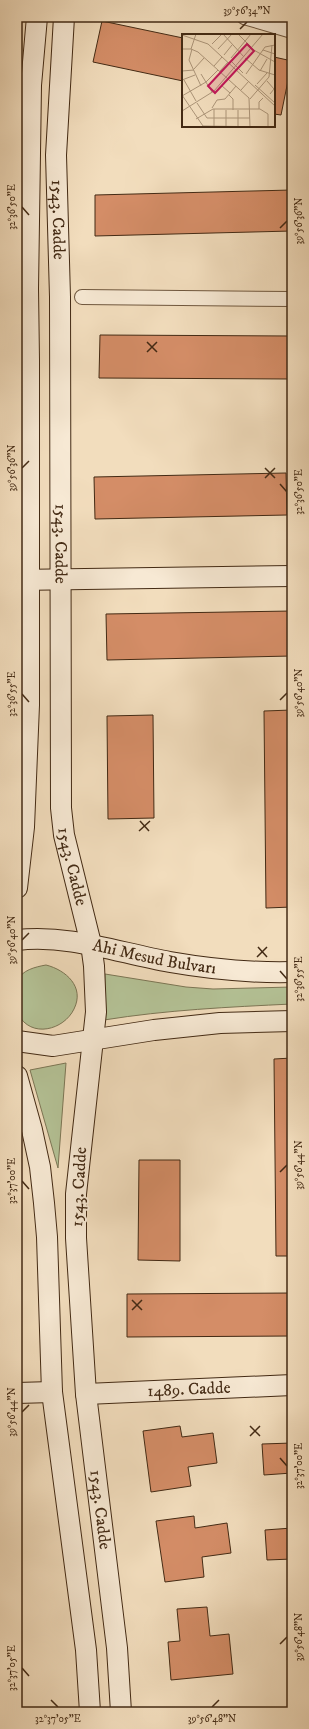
<svg xmlns="http://www.w3.org/2000/svg" width="309" height="1729" viewBox="0 0 309 1729" font-family="'IM FELL DW Pica',serif">
  <style>
    .grass { fill: #b4c296; stroke: #7c7655 }
    .building { fill: #d48d67; stroke: #432a14 }
    .lines { fill: none; stroke-linecap: round; stroke-linejoin: round }
    .street-casing { stroke: #6f573e; stroke-width: 16 }
    .secondary-casing { stroke: #432a14; stroke-width: 22 }
    .street { stroke: #f7e9d4; stroke-width: 14 }
    .secondary { stroke: #f7e9d4; stroke-width: 20 }
    .ticks { fill: none; stroke: #432a14; stroke-width: 1.5 }
    .labels { text-anchor: middle; dominant-baseline: central; stroke-width: 4; stroke-linejoin: round; paint-order: stroke }
    .street-label { font-size: 17px; fill: #432a14; stroke: #f7e9d4 }
    .inset-road { fill: none; stroke: #ac9579; stroke-width: 1 }
    .view { fill: #c2185b; fill-opacity: 0.15; stroke: #c2185b; stroke-width: 2 }
    .inset-edge { fill: none; stroke: #432a14; stroke-width: 2 }
    .neatline { fill: none; stroke: #432a14; stroke-width: 1.5 }
    .ticks-label { font-size: 10px; text-anchor: middle; fill: #432a14 }
  </style>
  <rect width="100%" height="100%" fill="#f2ddbd"/>
  <filter id="stains"><feTurbulence type="fractalNoise" baseFrequency=".005" numOctaves="4"/><feColorMatrix values="0 0 0 0 .2 0 0 0 0 .09 0 0 0 0 .02 0 0 0 .5 -.17"/></filter>
  <radialGradient id="worn" r=".72"><stop offset=".6" stop-color="#630" stop-opacity="0"/><stop offset="1" stop-color="#630" stop-opacity=".3"/></radialGradient>
  <path class="grass" d="M 46,965 C 66,970 85,987 74,1009 C 64,1030 31,1039 18,1014 C 16,1011 17,1004 17,999 C 17,994 15,986 17,981 C 22,970 35,967 46,965 Z
    M 105,974 L 186,987 L 213,989 L 292,987 L 292,1004 C 229,1007 166,1010 104,1020 Z
    M 66,1063 L 58,1168 L 30,1070 Z"/>
  <path class="building" d="M 102,21 L 183,38 L 183,81 L 93,62 Z
    M 274,57 L 292,61 L 281,115 L 274,114 Z
    M 292,190 L 292,231 L 95,236 L 95,195 Z
    M 100,335 L 291,336 L 291,379 L 99,378 Z
    M 286,473 L 287,515 L 95,519 L 94,477 Z
    M 292,611 L 292,656 L 107,660 L 106,614 Z
    M 292,710 L 292,907 L 266,908 L 264,711 Z
    M 153,715 L 154,818 L 108,819 L 107,716 Z
    M 292,1058 L 292,1256 L 276,1256 L 274,1059 Z
    M 139,1160 L 180,1160 L 180,1261 L 138,1260 Z
    M 292,1293 L 292,1336 L 127,1337 L 127,1294 Z
    M 180,1426 L 182,1437 L 213,1433 L 217,1463 L 188,1467 L 191,1486 L 151,1492 L 143,1431 Z
    M 292,1443 L 292,1473 L 264,1475 L 262,1444 Z
    M 194,1516 L 195,1528 L 227,1523 L 231,1553 L 202,1557 L 204,1577 L 165,1582 L 156,1521 Z
    M 292,1528 L 292,1559 L 267,1560 L 265,1530 Z
    M 207,1607 L 210,1636 L 229,1634 L 233,1674 L 171,1680 L 168,1642 L 180,1641 L 177,1609 Z"/>
  <g class="lines">
    <defs>
      <path id="street" d="M 244,17 L 292,31
        M 82,297 L 292,299"/>
      <g id="secondary">
        <path id="s1" d="M 64,17 L 56,155 L 60,297 L 61,808 L 64,835 L 91,944 L 94,966 L 96,1012 L 76,1194 L 76,1238 L 86,1394 L 117,1648 L 121,1712"/>
        <path d="M 17,580 L 292,576"/>
        <path d="M 17,888 L 24,827 L 29,705 L 29,360 L 28,289 L 31,85 L 37,17"/>
        <path id="s2" d="M 17,940 C 70,934 119,953 170,962 C 210,969 251,973 292,972"/>
        <path d="M 17,1041 L 53,1046 L 154,1030 L 220,1023 L 292,1021"/>
        <path d="M 17,1076 L 32,1130 L 40,1167 L 44,1203 L 47,1237 L 52,1392 L 86,1650 L 90,1712"/>
        <path d="M 17,1393 L 52,1392"/>
        <path id="s3" d="M 86,1394 L 292,1385"/>
      </g>
    </defs>
    <use href="#street" class="street-casing"/>
    <use href="#secondary" class="secondary-casing"/>
    <use href="#street" class="street"/>
    <use href="#secondary" class="secondary"/>
  </g>
  <path class="ticks" d="M 240,29 L 247,22M 22,207 L 29,215M 280,228 L 287,221M 147,342 L 157,352M 147,352 L 157,342M 22,468 L 29,461M 265,468 L 275,478M 265,478 L 275,468M 280,484 L 287,492M 22,694 L 29,702M 280,700 L 287,693M 140,821 L 149,831M 139,831 L 150,821M 22,940 L 29,933M 258,947 L 267,957M 257,957 L 267,947M 280,971 L 287,979M 280,1172 L 287,1165M 22,1181 L 29,1189M 132,1300 L 142,1310M 132,1310 L 142,1300M 22,1412 L 29,1405M 250,1426 L 260,1436M 250,1436 L 260,1426M 280,1458 L 287,1466M 280,1644 L 287,1637M 22,1668 L 29,1676M 51,1700 L 58,1707M 212,1707 L 219,1700"/>
  <g class="labels">
    <g class="street-label">
      <text stroke="none"><textPath href="#s1" startOffset="203">1543. Cadde</textPath></text>
      <text stroke="none"><textPath href="#s1" startOffset="527">1543. Cadde</textPath></text>
      <text stroke="none"><textPath href="#s1" startOffset="851">1543. Cadde</textPath></text>
      <text stroke="none"><textPath href="#s2" startOffset="139">Ahi Mesud Bulvarı</textPath></text>
      <text transform="translate(79 1187) rotate(-87)">1543. Cadde</text>
      <text stroke="none"><textPath href="#s3" startOffset="103">1489. Cadde</textPath></text>
      <text stroke="none"><textPath href="#s1" startOffset="1499">1543. Cadde</textPath></text>
    </g>
  </g>
  <g transform="translate(182 34)">
    <rect width="93" height="93" fill="#f2ddbd"/>
    <path class="inset-road" d="M 41,0 L 62,23M 56,0 L 70,14M 0,1 L 26,10 L 93,72M 30,10 L 40,0M 0,15 L 9,15 L 16,18 L 67,64 L 68,93M 9,15 L 14,0M 10,15 L 7,26 L 19,52M 36,15 L 50,0M 70,15 L 93,28M 81,16 L 93,20M 42,21 L 50,11M 49,24 L 69,0M 63,24 L 77,36 L 93,41M 49,27 L 61,39M 32,32 L 40,23M 12,35 L 22,24M 0,37 L 12,36M 38,37 L 46,28M 78,37 L 85,25M 19,40 L 30,58M 64,40 L 83,13 L 93,11M 0,46 L 13,41M 2,46 L 14,67M 85,47 L 92,55 L 88,60M 75,50 L 85,39M 39,51 L 48,59M 73,51 L 93,69M 59,56 L 67,47M 0,61 L 21,92 L 93,93M 47,61 L 51,65 L 51,76M 0,62 L 24,48 L 36,36M 68,65 L 87,43 L 90,11M 15,69 L 25,84 L 68,84M 30,74 L 35,66 L 43,65 L 54,52M 77,75 L 77,68 L 81,64M 44,76 L 44,92M 56,76 L 56,93M 0,77 L 32,57 L 81,0M 86,80 L 86,93M 14,85 L 31,75 L 78,75 L 86,80M 32,92 L 32,75"/>
    <path class="view" d="M 65,10 L 72,17 L 33,59 L 26,52 Z"/>
    <rect width="93" height="93" class="inset-edge"/>
  </g>
  <rect width="309" height="1729" fill="none" stroke="#f2ddbd" stroke-width="44"/>
  <rect x="22" y="22" width="265" height="1685" class="neatline"/>
  <g class="ticks-label">
    <text x="247" y="14">39°56'34"N</text>
    <text transform="translate(11 207) rotate(-90)" y="4">32°36'50"E</text>
    <text transform="translate(298 221) rotate(-90)" y="4">39°56'36"N</text>
    <text transform="translate(11 468) rotate(-90)" y="4">39°56'36"N</text>
    <text transform="translate(298 492) rotate(-90)" y="4">32°36'50"E</text>
    <text transform="translate(298 693) rotate(-90)" y="4">39°56'40"N</text>
    <text transform="translate(11 694) rotate(-90)" y="4">32°36'55"E</text>
    <text transform="translate(11 940) rotate(-90)" y="4">39°56'40"N</text>
    <text transform="translate(298 979) rotate(-90)" y="4">32°36'55"E</text>
    <text transform="translate(298 1165) rotate(-90)" y="4">39°56'44"N</text>
    <text transform="translate(11 1181) rotate(-90)" y="4">32°37'00"E</text>
    <text transform="translate(11 1412) rotate(-90)" y="4">39°56'44"N</text>
    <text transform="translate(298 1466) rotate(-90)" y="4">32°37'00"E</text>
    <text transform="translate(298 1637) rotate(-90)" y="4">39°56'48"N</text>
    <text transform="translate(11 1668) rotate(-90)" y="4">32°37'05"E</text>
    <text x="58" y="1722">32°37'05"E</text>
    <text x="212" y="1722">39°56'48"N</text>
  </g>
  <rect width="100%" height="100%" filter="url(#stains)"/>
  <rect width="100%" height="100%" fill="url(#worn)"/>
</svg>
